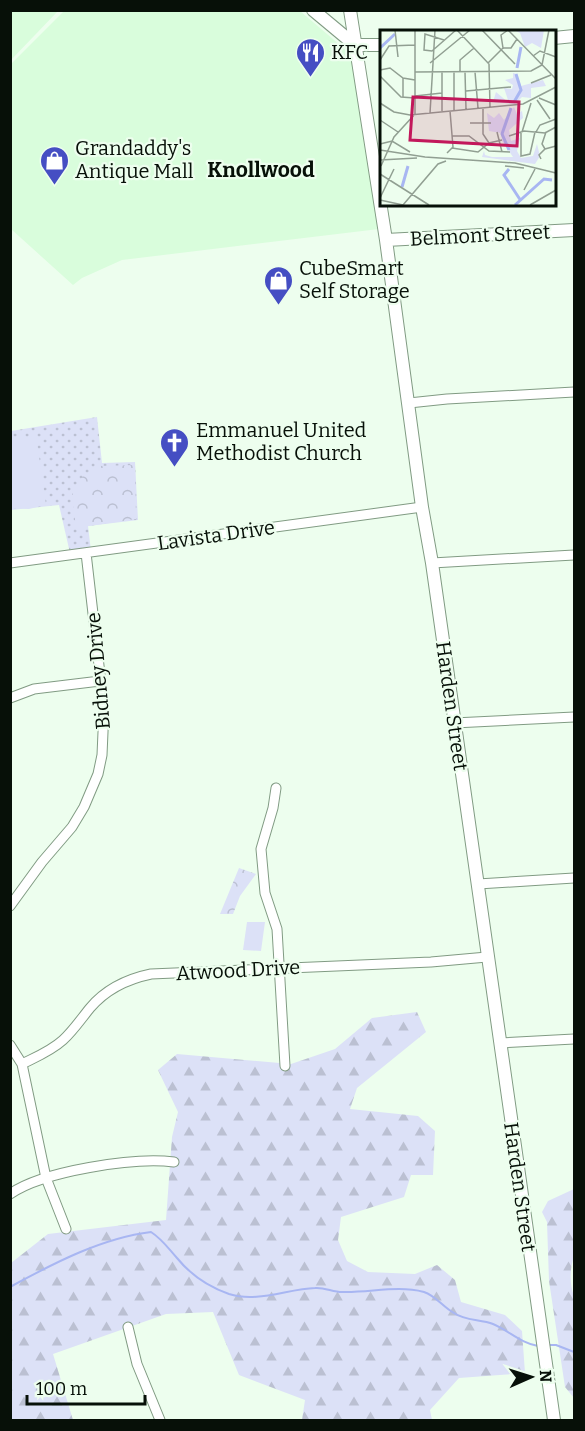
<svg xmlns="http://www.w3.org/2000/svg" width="585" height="1431" viewBox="0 0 585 1431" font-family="Bitter,serif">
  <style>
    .built { fill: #d9fddc }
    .grass { fill: url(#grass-dots) }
    .forest { fill: url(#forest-firs) }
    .park { fill: url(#park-crowns) }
    .pitch { fill: #dce1f7 }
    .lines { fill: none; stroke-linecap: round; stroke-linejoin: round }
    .stream { stroke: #a8b6f2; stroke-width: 2 }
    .street-casing { stroke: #819b83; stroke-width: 11 }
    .secondary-casing { stroke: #819b83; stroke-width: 14 }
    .street { stroke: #fff; stroke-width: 9 }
    .secondary { stroke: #fff; stroke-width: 12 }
    .labels { text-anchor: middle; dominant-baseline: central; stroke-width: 4.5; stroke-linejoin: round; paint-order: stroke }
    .poi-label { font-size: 20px; fill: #071008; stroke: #edfeee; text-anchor: start }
    .street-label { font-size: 20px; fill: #071008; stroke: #edfeee }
    .neighbourhood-label { font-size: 21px; font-weight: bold; fill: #071008; stroke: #edfeee }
    .inset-river { fill: none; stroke: #a8b6f2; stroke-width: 3 }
    .inset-road { fill: none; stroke: #919f92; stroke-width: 1.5 }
    .view { fill: #c2185b; fill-opacity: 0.15; stroke: #c2185b; stroke-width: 3 }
    .inset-edge { fill: none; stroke: #071008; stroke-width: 3 }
  </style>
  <defs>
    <pattern id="grass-dots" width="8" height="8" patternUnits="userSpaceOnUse" patternTransform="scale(1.5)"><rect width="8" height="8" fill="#dce1f7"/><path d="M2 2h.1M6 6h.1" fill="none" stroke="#bbc0d2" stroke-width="1.8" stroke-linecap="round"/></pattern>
    <pattern id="forest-firs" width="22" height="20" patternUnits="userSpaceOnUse" patternTransform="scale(1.5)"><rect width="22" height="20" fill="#dce1f7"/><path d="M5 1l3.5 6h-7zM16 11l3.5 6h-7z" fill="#bbc0d2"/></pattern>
    <pattern id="park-crowns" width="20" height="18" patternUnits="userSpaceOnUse" patternTransform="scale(1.5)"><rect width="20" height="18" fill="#dce1f7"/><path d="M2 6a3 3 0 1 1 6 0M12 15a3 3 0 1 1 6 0" fill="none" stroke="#bbc0d2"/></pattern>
  </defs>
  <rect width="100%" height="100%" fill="#edfeee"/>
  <path class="built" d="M 11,10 L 58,11 L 11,60 L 10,11 Z
    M 64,11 L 300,11 L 354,57 L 379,229 L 122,260 L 82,278 L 73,285 L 11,229 L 11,64 Z"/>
  <path class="grass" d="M 97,417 L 102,463 L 135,462 L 138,520 L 88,526 L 91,551 L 70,553 L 59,505 L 11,510 L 11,431 Z"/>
  <path class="forest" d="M 417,1012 L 426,1032 L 357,1088 L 350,1109 L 418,1116 L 435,1131 L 433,1175 L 411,1175 L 404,1197 L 341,1217 L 338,1240 L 347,1261 L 368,1272 L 415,1274 L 437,1265 L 455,1280 L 461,1302 L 505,1315 L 522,1331 L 525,1373 L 459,1378 L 430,1410 L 432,1420 L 302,1420 L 305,1400 L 239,1375 L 213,1312 L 166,1314 L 53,1354 L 73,1420 L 11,1420 L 11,1263 L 48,1234 L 166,1220 L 172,1137 L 178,1112 L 158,1070 L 177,1054 L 291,1064 L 335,1049 L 372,1018 Z
    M 574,1189 L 574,1256 C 570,1269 569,1283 574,1296 L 574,1398 L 565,1387 L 549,1281 L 547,1222 L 542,1212 L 548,1201 Z"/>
  <path class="park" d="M 135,465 L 136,519 L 76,528 L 72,494 L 82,477 L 98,466 Z
    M 239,868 L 256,874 L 240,896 L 233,914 L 220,914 Z"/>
  <path class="pitch" d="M 36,436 L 46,505 L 29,509 L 11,508 L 11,440 Z
    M 247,922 L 265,922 L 261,951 L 243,950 Z"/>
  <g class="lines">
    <path class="stream" d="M 10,1287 C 54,1263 102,1238 151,1232 C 162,1239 168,1248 177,1258 C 190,1274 209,1287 229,1294 C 257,1303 287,1289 315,1288 C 324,1287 333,1292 342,1292 C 370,1293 397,1285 424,1292 C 436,1296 443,1307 454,1313 C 465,1321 481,1319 493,1324 C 508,1330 522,1344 538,1346
      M 547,1345 L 556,1345 L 574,1352"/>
    <defs>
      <path id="street" d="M 409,403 L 447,399 L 574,392
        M 10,563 L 422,507
        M 432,563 L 574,555
        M 10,698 L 34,689 L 100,681
        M 454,723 L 574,717
        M 276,788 L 273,808 L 261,849 L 265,893 L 277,929 L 285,1066
        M 478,884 L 574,878
        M 10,906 L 42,862 L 72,827 L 84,807 L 98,774 L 102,755 L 104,709 L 86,553
        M 501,1043 L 574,1039
        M 10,1045 L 22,1064 L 46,1178 L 66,1229
        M 22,1064 C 36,1057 51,1051 63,1040 C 73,1031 81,1019 90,1008 C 106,989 127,979 151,974 L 431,962 L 487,957
        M 10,1194 C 43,1171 134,1157 174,1162
        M 128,1327 L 137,1364 L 160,1420"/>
      <path id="secondary" d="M 313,10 L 355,45 L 381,45
        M 350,10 L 386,240 L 422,507 L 432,563 L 554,1420
        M 554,38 L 574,36
        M 386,240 L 574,230"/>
    </defs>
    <use href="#street" class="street-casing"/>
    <use href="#secondary" class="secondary-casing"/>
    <use href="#street" class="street"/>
    <use href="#secondary" class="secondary"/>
  </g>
  <defs>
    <symbol id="restaurant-pin" viewBox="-11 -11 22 30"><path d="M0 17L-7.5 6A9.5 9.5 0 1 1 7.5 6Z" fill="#454ec3" stroke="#edfeee"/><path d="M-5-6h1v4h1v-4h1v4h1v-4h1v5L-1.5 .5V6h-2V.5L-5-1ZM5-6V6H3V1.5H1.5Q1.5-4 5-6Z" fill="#fff"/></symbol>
    <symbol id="shop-pin" viewBox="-11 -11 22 30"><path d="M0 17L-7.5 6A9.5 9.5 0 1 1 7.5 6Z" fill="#454ec3" stroke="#edfeee"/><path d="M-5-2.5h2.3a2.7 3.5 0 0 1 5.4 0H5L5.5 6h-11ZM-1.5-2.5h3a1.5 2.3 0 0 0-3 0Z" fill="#fff"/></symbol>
    <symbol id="church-pin" viewBox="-11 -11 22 30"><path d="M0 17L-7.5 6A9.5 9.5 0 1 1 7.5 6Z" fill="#454ec3" stroke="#edfeee"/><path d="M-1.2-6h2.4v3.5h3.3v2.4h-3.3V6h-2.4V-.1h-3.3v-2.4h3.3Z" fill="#fff"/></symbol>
  </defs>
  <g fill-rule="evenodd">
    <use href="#restaurant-pin" x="294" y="36" width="33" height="45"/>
    <use href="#shop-pin" x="38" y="144" width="33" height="45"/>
    <use href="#shop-pin" x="262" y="264" width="33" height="45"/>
    <use href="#church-pin" x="158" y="426" width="33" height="45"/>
  </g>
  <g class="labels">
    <g class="poi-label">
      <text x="331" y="52">KFC</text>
      <text x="75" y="148">Grandaddy's<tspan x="75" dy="23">Antique Mall</tspan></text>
      <text x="299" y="268">CubeSmart<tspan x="299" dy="23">Self Storage</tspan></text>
      <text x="196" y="430">Emmanuel United<tspan x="196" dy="23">Methodist Church</tspan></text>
    </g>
    <g class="street-label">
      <text transform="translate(480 235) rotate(-3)">Belmont Street</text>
      <text transform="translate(216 535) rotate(-8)">Lavista Drive</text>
      <text transform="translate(98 671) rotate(-95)">Bidney Drive</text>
      <text transform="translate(452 706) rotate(82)">Harden Street</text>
      <text transform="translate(238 970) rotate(-3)">Atwood Drive</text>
      <text transform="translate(520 1187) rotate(82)">Harden Street</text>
    </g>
    <g class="neighbourhood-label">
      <text x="261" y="170">Knollwood</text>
    </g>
  </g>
  <g transform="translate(380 30)">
    <rect width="176" height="176" fill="#edfeee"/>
    <path d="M 134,0 L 164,0 L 161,18 L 152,13 L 145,17 L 140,3 ZM 133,43 L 137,44 L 141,56 L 163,50 L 166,56 L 151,58 L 151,68 L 142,67 L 135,74 L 113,72 L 116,62 L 129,73 L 124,58 L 132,59 L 133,55 L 125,50 L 133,48 ZM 134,77 L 137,84 L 142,81 L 143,88 L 129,100 L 131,111 L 140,108 L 137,121 L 141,128 L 153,126 L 157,114 L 160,126 L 155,134 L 102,127 L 104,121 L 105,125 L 112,127 L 133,127 L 122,111 L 121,103 L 109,101 L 107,83 L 114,88 L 119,83 L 124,90 Z" fill="#dce1f7"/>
    <path class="inset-river" d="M 0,18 L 15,4M 137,38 L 141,17M 134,72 L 141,60 L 136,44M 129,120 L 122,104 L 131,78M 129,139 L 124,145 L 141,171M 22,157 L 28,136M 135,175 L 164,149 L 172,150"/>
    <path class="inset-road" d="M 15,0 L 18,27M 77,0 L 109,34 L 110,77M 102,0 L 135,34M 128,0 L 176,49M 64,10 L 45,4 L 44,20 L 52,21 L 76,0M 123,18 L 121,5 L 128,0M 123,18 L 131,18 L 137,9M 153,26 L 160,21 L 176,27M 0,30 L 9,16 L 35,15M 50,33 L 90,0M 108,33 L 123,18M 0,40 L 10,38 L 23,48 L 35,50M 35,42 L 151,41 L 162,35 L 169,0M 62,42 L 62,81M 74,42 L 74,80M 80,42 L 80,30 L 94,18M 85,42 L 86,79M 95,42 L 98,78M 0,46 L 21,67 L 35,68M 23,48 L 23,67M 151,53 L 171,45M 86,61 L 131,57M 35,66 L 62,63M 159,68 L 176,75M 157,70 L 170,89M 0,73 L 14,82 L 30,85 L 143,74 L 176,57M 103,78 L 103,104 L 109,113M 50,83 L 55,0M 0,90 L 18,102M 90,93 L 111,93M 117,102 L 122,122M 141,102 L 141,126 L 150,124 L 155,102M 142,102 L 151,73M 156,102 L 160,95 L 176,89M 72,106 L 89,106 L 109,121 L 130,122M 129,106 L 144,101 L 165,103 L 176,97M 0,114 L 12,111 L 30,122M 72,118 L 98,122 L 109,113 L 122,110M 165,119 L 162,114 L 166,102M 0,120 L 45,127 L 135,133 L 176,143M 67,123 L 73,117 L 70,81M 161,129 L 159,125 L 165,119 L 176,116M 0,130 L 37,128M 1,136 L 14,107 L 35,84 L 35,0M 125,136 L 144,138M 0,144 L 49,175M 144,160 L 155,139M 0,168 L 14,139M 0,170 L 23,175M 23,175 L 58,134 L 66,131M 150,175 L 176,160"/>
    <path class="view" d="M 33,67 L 139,72 L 137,116 L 30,110 Z"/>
    <rect width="176" height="176" class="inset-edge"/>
  </g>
  <rect width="585" height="1431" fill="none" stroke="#071008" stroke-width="24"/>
  <g transform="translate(531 1377) rotate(87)" stroke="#edfeee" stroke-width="4.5" paint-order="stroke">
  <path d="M0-4.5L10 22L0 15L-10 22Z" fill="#071008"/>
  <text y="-9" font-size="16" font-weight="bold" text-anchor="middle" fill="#071008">N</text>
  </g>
  <path d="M27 1395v9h118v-9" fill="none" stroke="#071008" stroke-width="3"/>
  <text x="36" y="1395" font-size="18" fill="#071008" stroke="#edfeee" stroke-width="4.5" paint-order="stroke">100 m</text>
</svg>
